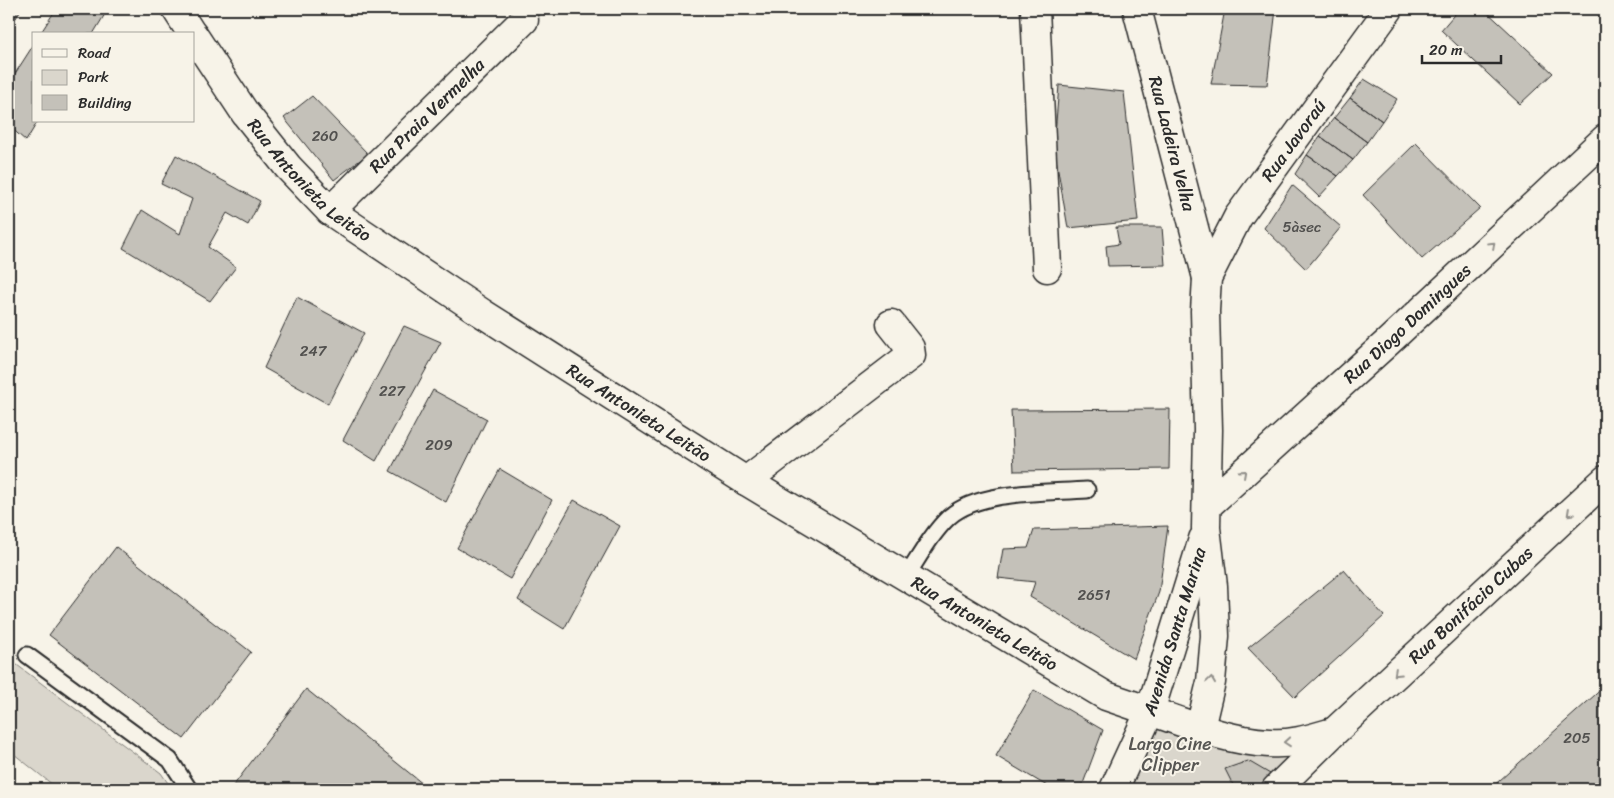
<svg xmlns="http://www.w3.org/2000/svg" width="1614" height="798" viewBox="0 0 1614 798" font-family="Sriracha,sans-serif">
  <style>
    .green { fill: #dad6cc; stroke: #82807c }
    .building { fill: #c4c1b9; stroke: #2b2b2b }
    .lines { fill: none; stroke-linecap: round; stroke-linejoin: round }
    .service-casing { stroke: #2b2b2b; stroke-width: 19 }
    .minor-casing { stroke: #2b2b2b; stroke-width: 31 }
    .tertiary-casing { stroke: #2b2b2b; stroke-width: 31 }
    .secondary-casing { stroke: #2b2b2b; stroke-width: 31 }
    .service { stroke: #f7f3e8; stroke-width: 15 }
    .minor { stroke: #f7f3e8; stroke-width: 28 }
    .tertiary { stroke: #f7f3e8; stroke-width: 28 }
    .secondary { stroke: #f7f3e8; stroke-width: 28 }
    .oneway { stroke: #918f8a }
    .labels { text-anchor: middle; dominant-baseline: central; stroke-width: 4; stroke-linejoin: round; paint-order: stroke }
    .number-label { font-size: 15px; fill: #51504e }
    .street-label { font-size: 18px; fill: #2b2b2b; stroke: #f7f3e8 }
    .park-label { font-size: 18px; fill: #575653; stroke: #f7f3e8 }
  </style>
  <rect width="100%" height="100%" fill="#f7f3e8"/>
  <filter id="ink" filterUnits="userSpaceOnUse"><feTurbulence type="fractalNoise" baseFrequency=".02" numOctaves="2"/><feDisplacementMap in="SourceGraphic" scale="10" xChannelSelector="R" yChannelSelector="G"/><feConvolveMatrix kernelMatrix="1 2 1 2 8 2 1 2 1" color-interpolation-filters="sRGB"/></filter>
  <g filter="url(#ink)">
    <path class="green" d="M 9,659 L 161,773 L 172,789 L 58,789 L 9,750 Z
      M 1150,711 L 1200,728 L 1335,731 L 1275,789 L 1114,789 Z"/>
    <path class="building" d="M 9,9 L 21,9 L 16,18 L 9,12 Z
      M 56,9 L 108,9 L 93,34 L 40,34 Z
      M 1225,9 L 1276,9 L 1267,85 L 1211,84 Z
      M 1459,9 L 1484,9 L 1553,73 L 1520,104 L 1441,30 Z
      M 34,44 L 34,121 L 38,121 L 26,141 L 9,126 L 9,83 Z
      M 1364,79 L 1397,99 L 1382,121 L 1350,98 Z
      M 1059,85 L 1124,92 L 1138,221 L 1068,228 L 1054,147 Z
      M 312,96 L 368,154 L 334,180 L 284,118 Z
      M 1350,98 L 1382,121 L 1367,142 L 1334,118 Z
      M 1334,118 L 1367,142 L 1353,160 L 1320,136 Z
      M 1320,136 L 1353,160 L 1338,176 L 1307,155 Z
      M 1416,143 L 1480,208 L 1422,259 L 1363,195 Z
      M 176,155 L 260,201 L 248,225 L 227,213 L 208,247 L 236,267 L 210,301 L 123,248 L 142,210 L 180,234 L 192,199 L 161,184 Z
      M 1307,155 L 1338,176 L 1319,197 L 1295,174 Z
      M 1292,185 L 1341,227 L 1306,269 L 1264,228 Z
      M 1116,227 L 1162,227 L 1165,265 L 1108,266 L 1106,246 L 1119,244 Z
      M 297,297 L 364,333 L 328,404 L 264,368 Z
      M 404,326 L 441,342 L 376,461 L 343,440 Z
      M 433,390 L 487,419 L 446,502 L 390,471 Z
      M 1170,409 L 1169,469 L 1014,471 L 1011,410 Z
      M 500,469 L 552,500 L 510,579 L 457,548 Z
      M 574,500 L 620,526 L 564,629 L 518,600 Z
      M 1168,526 L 1159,592 L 1134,659 L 1030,597 L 1035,582 L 998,578 L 1003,549 L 1028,548 L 1034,530 Z
      M 116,547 L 251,652 L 184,739 L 49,635 Z
      M 1344,570 L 1384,616 L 1295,697 L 1248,648 Z
      M 1605,686 L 1605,789 L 1490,789 Z
      M 306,689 L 429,789 L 231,789 Z
      M 1034,690 L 1103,730 L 1081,789 L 1052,789 L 996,756 Z
      M 1248,761 L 1277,778 L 1265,789 L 1235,789 L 1225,769 Z"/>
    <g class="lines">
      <defs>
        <path id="service" d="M 906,577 C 919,557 932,533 949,517 C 980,490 1046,493 1087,490
          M 27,655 L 170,760 L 189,789"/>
        <g id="minor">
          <path d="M 176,9 L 192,34"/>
          <path d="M 1035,9 L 1047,268"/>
          <path id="s1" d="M 1137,9 L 1207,278"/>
          <path id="s2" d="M 194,36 L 245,113 L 288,167 L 330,211 L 482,313 L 746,481 L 1106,696 L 1150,711"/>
          <path id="s3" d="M 330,211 L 524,20"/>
          <path d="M 746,481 L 911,355 L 910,348 L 891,324"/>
          <path id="s4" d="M 1207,506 L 1388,342 L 1605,139"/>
        </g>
        <g id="tertiary">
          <path id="s5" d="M 1200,728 L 1211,682 L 1215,636 L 1213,586 L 1206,528 L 1208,430 L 1205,311 L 1207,278 L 1238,217 L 1389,9"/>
          <path id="s6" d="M 1114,789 L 1150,711 L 1203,539"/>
        </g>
        <g id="secondary">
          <path d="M 1150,711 C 1188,724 1228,741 1269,743 C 1291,745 1312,738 1333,732"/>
          <path id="s7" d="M 1276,789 L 1335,731 L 1605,480"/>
        </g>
      </defs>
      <use href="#service" class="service-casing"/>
      <use href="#minor" class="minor-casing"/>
      <use href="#tertiary" class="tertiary-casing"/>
      <use href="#secondary" class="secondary-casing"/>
      <use href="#service" class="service"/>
      <use href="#minor" class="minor"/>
      <use href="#tertiary" class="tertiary"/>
      <use href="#secondary" class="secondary"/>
    </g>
    <defs><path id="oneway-chevron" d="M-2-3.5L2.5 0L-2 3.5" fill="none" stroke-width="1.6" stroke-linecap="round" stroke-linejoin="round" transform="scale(1.25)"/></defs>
    <g class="oneway">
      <use href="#oneway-chevron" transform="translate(1492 245) rotate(-43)"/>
      <use href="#oneway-chevron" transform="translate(1243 473) rotate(-42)"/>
      <use href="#oneway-chevron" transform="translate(1570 513) rotate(137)"/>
      <use href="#oneway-chevron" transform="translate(1397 673) rotate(137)"/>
      <use href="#oneway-chevron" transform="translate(1211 680) rotate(-82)"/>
      <use href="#oneway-chevron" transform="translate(1287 742) rotate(175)"/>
    </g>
  </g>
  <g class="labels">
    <g class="number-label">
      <text x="325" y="136">260</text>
      <text x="1302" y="227">5àsec</text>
      <text x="313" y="351">247</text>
      <text x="392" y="391">227</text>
      <text x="439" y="445">209</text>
      <text x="1094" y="595">2651</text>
      <text x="1577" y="738">205</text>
    </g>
    <g class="street-label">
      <text stroke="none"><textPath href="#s3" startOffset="136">Rua Praia Vermelha</textPath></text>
      <text stroke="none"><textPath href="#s5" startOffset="615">Rua Javoraú</textPath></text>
      <text stroke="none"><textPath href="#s1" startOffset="139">Rua Ladeira Velha</textPath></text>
      <text stroke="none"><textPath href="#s2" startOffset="186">Rua Antonieta Leitão</textPath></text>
      <text stroke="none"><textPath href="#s4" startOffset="271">Rua Diogo Domingues</textPath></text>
      <text stroke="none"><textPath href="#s2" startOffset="591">Rua Antonieta Leitão</textPath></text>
      <text stroke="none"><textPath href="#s7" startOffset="268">Rua Bonifácio Cubas</textPath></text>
      <text stroke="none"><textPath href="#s2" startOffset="996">Rua Antonieta Leitão</textPath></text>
      <text stroke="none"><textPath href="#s6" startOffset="169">Avenida Santa Marina</textPath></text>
    </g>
    <g class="park-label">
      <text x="1170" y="744">Largo Cine<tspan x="1170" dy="21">Clipper</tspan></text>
    </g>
  </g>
  <rect width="1614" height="798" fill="none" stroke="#f7f3e8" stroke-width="30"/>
  <rect x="15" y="15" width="1584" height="768" fill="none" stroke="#2b2b2b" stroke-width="2" filter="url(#ink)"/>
  <rect x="32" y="32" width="162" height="90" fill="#f7f3e8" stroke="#a5a39c"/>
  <rect x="42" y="49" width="25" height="8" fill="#f7f3e8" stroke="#a5a39c"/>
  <text x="78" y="58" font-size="15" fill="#2b2b2b">Road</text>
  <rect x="42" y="70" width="25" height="15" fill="#dad6cc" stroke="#a5a39c"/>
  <text x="78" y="82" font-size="15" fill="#2b2b2b">Park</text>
  <rect x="42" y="95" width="25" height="15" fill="#c4c1b9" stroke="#a5a39c"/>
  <text x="78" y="108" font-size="15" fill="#2b2b2b">Building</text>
  <path d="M1422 55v8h79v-8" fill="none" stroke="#2b2b2b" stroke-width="2.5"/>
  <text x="1429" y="55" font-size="15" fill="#2b2b2b" stroke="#f7f3e8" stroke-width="4" paint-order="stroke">20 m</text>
</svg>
